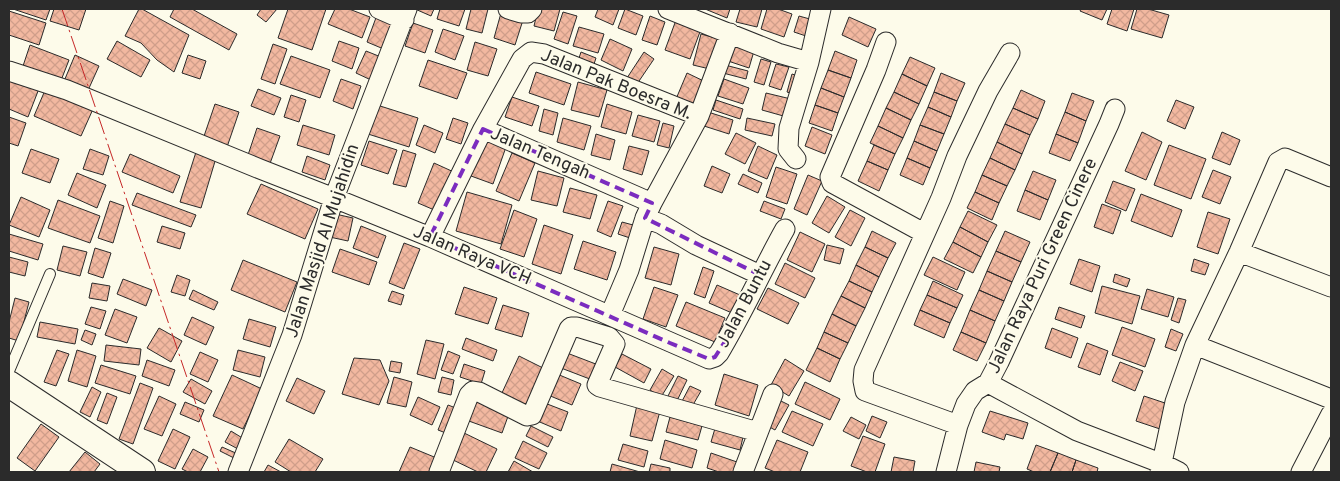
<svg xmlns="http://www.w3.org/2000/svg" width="1340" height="481" viewBox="0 0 1340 481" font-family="Overpass,sans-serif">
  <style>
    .building { fill: url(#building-cross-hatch); stroke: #2b2b2b }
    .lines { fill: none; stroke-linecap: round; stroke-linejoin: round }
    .lane-casing { stroke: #2b2b2b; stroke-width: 12 }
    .street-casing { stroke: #2b2b2b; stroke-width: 21 }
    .secondary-casing { stroke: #2b2b2b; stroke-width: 28 }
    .lane { stroke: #fdfbea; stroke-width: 10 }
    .street { stroke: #fdfbea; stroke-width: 19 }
    .secondary { stroke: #fdfbea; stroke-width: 26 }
    .power { stroke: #c62828; stroke-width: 1; stroke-dasharray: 18 4 2.5 4; stroke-linecap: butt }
    .marked { fill: none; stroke: #7b2cbf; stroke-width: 4; stroke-dasharray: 10 6; stroke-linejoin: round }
    .labels { text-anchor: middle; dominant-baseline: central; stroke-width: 4; stroke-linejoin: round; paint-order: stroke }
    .street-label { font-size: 18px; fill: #2b2b2b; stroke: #fdfbea }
  </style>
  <defs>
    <pattern id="building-cross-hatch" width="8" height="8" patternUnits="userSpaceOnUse" patternTransform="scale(1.25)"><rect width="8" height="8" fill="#f2b8a0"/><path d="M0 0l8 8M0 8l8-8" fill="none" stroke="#d09e8a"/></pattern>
  </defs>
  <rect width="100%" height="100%" fill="#fdfbea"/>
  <path class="building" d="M 13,9 L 50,9 L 46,20 Z
    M 54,9 L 86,9 L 79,30 L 50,21 Z
    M 139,9 L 142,9 L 189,35 L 174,72 L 157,60 L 141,43 L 125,36 Z
    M 174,9 L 192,9 L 237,34 L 229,50 L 170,17 Z
    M 261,9 L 277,9 L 266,22 L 257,15 Z
    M 288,9 L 326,9 L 312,50 L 278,38 Z
    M 335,9 L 349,9 L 370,17 L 362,38 L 328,24 Z
    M 415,9 L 434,9 L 431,16 Z
    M 440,9 L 465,9 L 459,26 L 437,19 Z
    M 471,9 L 488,9 L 482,33 L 466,29 Z
    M 538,9 L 560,9 L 554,31 L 534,26 Z
    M 598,9 L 619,9 L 613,25 L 595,17 Z
    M 625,9 L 643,16 L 636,35 L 618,28 Z
    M 705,9 L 730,9 L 727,18 Z
    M 740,9 L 762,9 L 757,27 L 736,22 Z
    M 767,9 L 778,9 L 792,14 L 784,37 L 761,29 Z
    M 1081,9 L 1107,9 L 1102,20 L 1080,11 Z
    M 1112,9 L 1134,9 L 1127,31 L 1107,24 Z
    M 1137,9 L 1148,9 L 1169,15 L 1162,38 L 1131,29 Z
    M 9,11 L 46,23 L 39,45 L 9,35 Z
    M 563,12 L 577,16 L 568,44 L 554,39 Z
    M 501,13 L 523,20 L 515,45 L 494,38 Z
    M 377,15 L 397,23 L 386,50 L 367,42 Z
    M 650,16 L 665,22 L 657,45 L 642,40 Z
    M 799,16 L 817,21 L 812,38 L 794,32 Z
    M 849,17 L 876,29 L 868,47 L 842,35 Z
    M 676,20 L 701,29 L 690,59 L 665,50 Z
    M 413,23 L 433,30 L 425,53 L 405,46 Z
    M 579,27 L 604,34 L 598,53 L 573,46 Z
    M 443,29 L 464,36 L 455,60 L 435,52 Z
    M 701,34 L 723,40 L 714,70 L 693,65 Z
    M 610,39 L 632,49 L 623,71 L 601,60 Z
    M 117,41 L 150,60 L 141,77 L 107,59 Z
    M 339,41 L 359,48 L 352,69 L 332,61 Z
    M 475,42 L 497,49 L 488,76 L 467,70 Z
    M 273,44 L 287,49 L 275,84 L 261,79 Z
    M 30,45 L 69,60 L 60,83 L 22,69 Z
    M 734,45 L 754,51 L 749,68 L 728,61 Z
    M 366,51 L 381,57 L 371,80 L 356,73 Z
    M 835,51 L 857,60 L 851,78 L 828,70 Z
    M 581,52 L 596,58 L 593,67 L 578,61 Z
    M 644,52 L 654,59 L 637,84 L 627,78 Z
    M 75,55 L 99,66 L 85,97 L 62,86 Z
    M 188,55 L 206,61 L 200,79 L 182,73 Z
    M 291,56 L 330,70 L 320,98 L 280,84 Z
    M 910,57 L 935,68 L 927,86 L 902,74 Z
    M 761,59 L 771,62 L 764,85 L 754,82 Z
    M 428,60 L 467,73 L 457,99 L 419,86 Z
    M 776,64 L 789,67 L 781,90 L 769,86 Z
    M 725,65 L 748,71 L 746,79 L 723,73 Z
    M 828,70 L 851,78 L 844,97 L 821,88 Z
    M 536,72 L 571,84 L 564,105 L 529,93 Z
    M 687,73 L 710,84 L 698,110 L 676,99 Z
    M 941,73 L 965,83 L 957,101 L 934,92 Z
    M 12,74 L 40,86 L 28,117 L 9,109 L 9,82 Z
    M 792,74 L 798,76 L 793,94 L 787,92 Z
    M 902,74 L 927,86 L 919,104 L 894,92 Z
    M 341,79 L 361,86 L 353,109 L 333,101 Z
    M 724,79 L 749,88 L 743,104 L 718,96 Z
    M 578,82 L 607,90 L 599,117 L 571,110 Z
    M 46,88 L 93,109 L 81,136 L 34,116 Z
    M 821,88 L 844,97 L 838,113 L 815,105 Z
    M 258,89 L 281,98 L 274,115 L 251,106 Z
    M 1021,90 L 1045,101 L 1038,119 L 1013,108 Z
    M 894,92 L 919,104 L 911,120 L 886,108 Z
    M 934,92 L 957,101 L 951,117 L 928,107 Z
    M 766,93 L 791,99 L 787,117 L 762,110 Z
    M 1072,93 L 1094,101 L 1086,121 L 1065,112 Z
    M 291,95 L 306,100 L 299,122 L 284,117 Z
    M 512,97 L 539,106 L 532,126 L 505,117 Z
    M 716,100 L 743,109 L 740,119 L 713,110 Z
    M 1176,100 L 1194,107 L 1185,129 L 1167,121 Z
    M 215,104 L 239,112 L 226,150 L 202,142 Z
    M 607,104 L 632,112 L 626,134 L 601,127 Z
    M 377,105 L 418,118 L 409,147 L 368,134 Z
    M 815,105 L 838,113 L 832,131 L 809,123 Z
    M 928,107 L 951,117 L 944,134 L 920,125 Z
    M 886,108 L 911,120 L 903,138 L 878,126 Z
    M 1013,108 L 1038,119 L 1030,135 L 1005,124 Z
    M 544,109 L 558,113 L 553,135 L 539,131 Z
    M 708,112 L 733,120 L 729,134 L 704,126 Z
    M 1065,112 L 1086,121 L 1078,143 L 1056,134 Z
    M 638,115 L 660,121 L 654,142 L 632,136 Z
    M 9,117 L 26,123 L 18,146 L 9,143 Z
    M 453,118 L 468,123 L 461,144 L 446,139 Z
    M 563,118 L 591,126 L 584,150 L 557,142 Z
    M 747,118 L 775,124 L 772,136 L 745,130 Z
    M 663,123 L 674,126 L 669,148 L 657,145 Z
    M 1005,124 L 1030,135 L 1022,154 L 997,142 Z
    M 303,125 L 335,135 L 329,155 L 297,145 Z
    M 424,125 L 443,133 L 435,153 L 416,145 Z
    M 920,125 L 944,134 L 937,151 L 914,141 Z
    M 878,126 L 903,138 L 895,154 L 870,143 Z
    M 812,127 L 832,135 L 825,154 L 805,146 Z
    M 257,128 L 280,136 L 268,169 L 246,161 Z
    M 1142,132 L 1162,142 L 1146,180 L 1125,171 Z
    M 1222,132 L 1240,140 L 1230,165 L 1212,158 Z
    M 736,133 L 756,143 L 745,164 L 725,154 Z
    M 596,134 L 615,140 L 610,160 L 591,155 Z
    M 1056,134 L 1078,143 L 1070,161 L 1049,153 Z
    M 483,140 L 506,147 L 493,184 L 471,176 Z
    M 369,141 L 397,150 L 388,174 L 361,165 Z
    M 914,141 L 937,151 L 930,168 L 907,158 Z
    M 997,142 L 1022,154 L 1015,170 L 990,158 Z
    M 874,145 L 895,154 L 888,170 L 867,161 Z
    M 1169,145 L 1206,159 L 1191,199 L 1154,185 Z
    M 629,146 L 649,151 L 642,175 L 623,169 Z
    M 758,146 L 777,155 L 767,179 L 748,171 Z
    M 31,149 L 59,159 L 50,183 L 22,173 Z
    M 90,149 L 109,156 L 103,175 L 83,169 Z
    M 403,150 L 416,154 L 406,187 L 393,184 Z
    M 196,152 L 216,158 L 201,208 L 180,202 Z
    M 512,153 L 535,163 L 519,201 L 496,191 Z
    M 130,154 L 180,176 L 173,193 L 122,172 Z
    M 307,156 L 330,165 L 325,180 L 302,172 Z
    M 907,158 L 930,168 L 923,185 L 900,175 Z
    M 990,158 L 1015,170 L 1007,186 L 982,175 Z
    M 867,161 L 888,170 L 879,191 L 858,181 Z
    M 434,163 L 456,173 L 439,212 L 418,203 Z
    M 712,166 L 730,174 L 722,193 L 704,186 Z
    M 776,167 L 797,174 L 787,204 L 766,197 Z
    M 1213,170 L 1231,177 L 1220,204 L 1202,197 Z
    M 538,171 L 564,178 L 557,206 L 531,200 Z
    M 1033,171 L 1056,180 L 1048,200 L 1025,190 Z
    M 77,173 L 106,185 L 97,208 L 68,195 Z
    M 743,174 L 762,183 L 758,193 L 738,184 Z
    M 808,175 L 822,181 L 807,215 L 794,209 Z
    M 982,175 L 1007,186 L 999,203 L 975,192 Z
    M 1113,181 L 1135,189 L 1126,211 L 1105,202 Z
    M 261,184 L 318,209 L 305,239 L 247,214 Z
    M 570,188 L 597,195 L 590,219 L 563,212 Z
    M 1025,190 L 1048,200 L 1040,220 L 1017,211 Z
    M 467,192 L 512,205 L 501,244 L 456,231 Z
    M 975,192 L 999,203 L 992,220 L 967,208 Z
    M 137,193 L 196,215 L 191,227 L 132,205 Z
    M 1141,194 L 1182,210 L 1172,237 L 1131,221 Z
    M 827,196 L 845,207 L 829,233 L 812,223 Z
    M 21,197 L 50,210 L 39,237 L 9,225 Z
    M 58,200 L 100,216 L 90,243 L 48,228 Z
    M 110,201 L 124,206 L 113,243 L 98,238 Z
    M 608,201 L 623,206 L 611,237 L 597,231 Z
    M 764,201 L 785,209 L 781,219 L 760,211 Z
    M 1102,204 L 1121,211 L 1113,234 L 1094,227 Z
    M 514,210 L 537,219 L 524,257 L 500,249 Z
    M 850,210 L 865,218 L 851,246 L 835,237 Z
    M 968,211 L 997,225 L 988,242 L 960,227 Z
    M 1208,212 L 1230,219 L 1218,254 L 1197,247 Z
    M 331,213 L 353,218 L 348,241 L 325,236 Z
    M 622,222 L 633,225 L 630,238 L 618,234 Z
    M 544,225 L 573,235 L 561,274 L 532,264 Z
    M 162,226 L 185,233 L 180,249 L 157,242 Z
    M 361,226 L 386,236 L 378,258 L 353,248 Z
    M 960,227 L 988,242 L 981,257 L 953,242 Z
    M 872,231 L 896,243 L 888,258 L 865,247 Z
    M 1005,231 L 1030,242 L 1021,262 L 996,251 Z
    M 800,232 L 825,244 L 812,272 L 787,260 Z
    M 9,234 L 43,244 L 38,260 L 9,251 Z
    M 583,241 L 616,252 L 607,280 L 574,269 Z
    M 953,242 L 981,257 L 973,273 L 944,259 Z
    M 404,243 L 420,249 L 404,289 L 389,283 Z
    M 827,245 L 844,249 L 840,264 L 824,260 Z
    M 63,246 L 87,252 L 80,276 L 57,270 Z
    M 654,247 L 679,254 L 671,285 L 645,278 Z
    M 865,247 L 888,258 L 879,277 L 856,265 Z
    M 95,248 L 111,253 L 103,278 L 88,273 Z
    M 340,249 L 377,262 L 369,285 L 332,272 Z
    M 996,251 L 1021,262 L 1012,282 L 987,271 Z
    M 9,257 L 28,262 L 25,276 L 9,272 Z
    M 933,257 L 965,272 L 957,290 L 924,275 Z
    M 1079,259 L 1100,266 L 1092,292 L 1070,284 Z
    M 1194,259 L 1209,264 L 1205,275 L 1191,271 Z
    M 243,260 L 297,282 L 285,312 L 231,290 Z
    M 785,263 L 815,278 L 805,298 L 775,284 Z
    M 856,265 L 879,277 L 872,292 L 849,281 Z
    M 703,267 L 714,271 L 705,298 L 694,294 Z
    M 987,271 L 1012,282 L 1004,301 L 979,290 Z
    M 1115,274 L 1130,279 L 1127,287 L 1113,282 Z
    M 177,275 L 190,280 L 185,296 L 171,292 Z
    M 123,279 L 152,290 L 146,306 L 117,294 Z
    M 849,281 L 872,292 L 865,308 L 841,296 Z
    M 933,281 L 963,295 L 957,308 L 927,295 Z
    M 92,283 L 110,286 L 107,301 L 89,298 Z
    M 717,285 L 740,295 L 732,313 L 709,303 Z
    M 1102,286 L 1140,296 L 1132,324 L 1095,313 Z
    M 464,287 L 497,298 L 488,324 L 455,314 Z
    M 654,287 L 678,295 L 666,327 L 643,319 Z
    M 768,288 L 799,303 L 788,324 L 757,309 Z
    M 1147,289 L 1174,297 L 1168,317 L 1141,309 Z
    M 193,290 L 218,302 L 214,310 L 189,299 Z
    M 979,290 L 1004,301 L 995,321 L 970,310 Z
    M 392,291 L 404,295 L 401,305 L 388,301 Z
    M 927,295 L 957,308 L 950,323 L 920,310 Z
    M 841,296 L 865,308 L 856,326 L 832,314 Z
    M 15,298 L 29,302 L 19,341 L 9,338 L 9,322 Z
    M 1178,298 L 1186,300 L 1179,323 L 1171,320 Z
    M 686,302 L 725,318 L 715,342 L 676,326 Z
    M 503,305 L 529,313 L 522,337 L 495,329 Z
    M 91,307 L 106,311 L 100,329 L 85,324 Z
    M 1059,307 L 1085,316 L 1081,328 L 1055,319 Z
    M 115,309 L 137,317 L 127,343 L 105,335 Z
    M 920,310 L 950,323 L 944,338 L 914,325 Z
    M 970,310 L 995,321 L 986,343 L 961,332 Z
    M 832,314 L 856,326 L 848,343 L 824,332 Z
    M 192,317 L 214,327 L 206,345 L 184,335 Z
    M 249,319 L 276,327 L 270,347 L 243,339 Z
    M 40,322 L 78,329 L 75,344 L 37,337 Z
    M 1122,327 L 1155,339 L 1145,367 L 1112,355 Z
    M 159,328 L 182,341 L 171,362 L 147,348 Z
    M 1052,328 L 1078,338 L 1071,358 L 1045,348 Z
    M 1171,329 L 1183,334 L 1176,351 L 1165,347 Z
    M 85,330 L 96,334 L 92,345 L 81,340 Z
    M 824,332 L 848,343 L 840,359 L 817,348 Z
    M 961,332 L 986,343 L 977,361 L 953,350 Z
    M 466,338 L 497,350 L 493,361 L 462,349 Z
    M 426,340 L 444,344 L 435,379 L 417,374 Z
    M 1087,343 L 1108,351 L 1100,375 L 1078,367 Z
    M 106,345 L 141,349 L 139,365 L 104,361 Z
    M 817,348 L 840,359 L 830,382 L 806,370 Z
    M 57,350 L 69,354 L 56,386 L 44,382 Z
    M 77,350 L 96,356 L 87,387 L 68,381 Z
    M 238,350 L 265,357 L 260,377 L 233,370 Z
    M 448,351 L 460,356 L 453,374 L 441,370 Z
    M 200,352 L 218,360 L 208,382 L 190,374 Z
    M 567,353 L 601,366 L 595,381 L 561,368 Z
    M 622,354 L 651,369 L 644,383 L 615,367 Z
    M 519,356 L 547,370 L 530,408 L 501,395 Z
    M 354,358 L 380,360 L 389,381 L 379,405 L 342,394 Z
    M 785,359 L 804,371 L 789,396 L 771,385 Z
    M 147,360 L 175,370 L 169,386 L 142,376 Z
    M 391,361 L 402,363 L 400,373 L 389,371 Z
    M 1120,362 L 1143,371 L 1135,391 L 1112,381 Z
    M 464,364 L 485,371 L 481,384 L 460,377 Z
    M 101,365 L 136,376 L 130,394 L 95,383 Z
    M 662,369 L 674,376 L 661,397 L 650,390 Z
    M 557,374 L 581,384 L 572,405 L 548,395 Z
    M 724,374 L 758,385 L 749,416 L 715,405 Z
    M 232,375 L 262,389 L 243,429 L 213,416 Z
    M 678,376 L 687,380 L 675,405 L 666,400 Z
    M 394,377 L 412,382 L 406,407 L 387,403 Z
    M 442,377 L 454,380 L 451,395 L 438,392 Z
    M 297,378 L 325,391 L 314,414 L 286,401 Z
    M 191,379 L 212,391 L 205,404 L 183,392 Z
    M 805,382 L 840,399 L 830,420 L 795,404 Z
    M 140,383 L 153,388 L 133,444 L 119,439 Z
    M 690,386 L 701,391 L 690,410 L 680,405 Z
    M 92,387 L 101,392 L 90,417 L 80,412 Z
    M 107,393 L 117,397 L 107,424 L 97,420 Z
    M 159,396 L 176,404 L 162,436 L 144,429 Z
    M 475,396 L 511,408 L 502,433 L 466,420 Z
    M 1144,396 L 1168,404 L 1160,429 L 1136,421 Z
    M 418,397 L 440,407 L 432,425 L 410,415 Z
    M 773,397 L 789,405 L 775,430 L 764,424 Z
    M 185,402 L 204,410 L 199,422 L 180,414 Z
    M 542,402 L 568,412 L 561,431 L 535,420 Z
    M 448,405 L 461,410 L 451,435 L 438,430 Z
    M 637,405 L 660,411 L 652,441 L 630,436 Z
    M 792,411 L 823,424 L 813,446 L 782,432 Z
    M 990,411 L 1028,423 L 1023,439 L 1006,434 L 1004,440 L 982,432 Z
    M 872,416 L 887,422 L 880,438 L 866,431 Z
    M 670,417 L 702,426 L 698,440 L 666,432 Z
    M 851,417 L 866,425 L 859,439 L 843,431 Z
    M 41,424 L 59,437 L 35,471 L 17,458 Z
    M 716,425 L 744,433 L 740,450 L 711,442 Z
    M 531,426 L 553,437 L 548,447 L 526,436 Z
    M 173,429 L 190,437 L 175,469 L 158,461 Z
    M 231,431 L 244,439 L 238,449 L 225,442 Z
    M 462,432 L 497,449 L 486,472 L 478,472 L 449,458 Z
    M 863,436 L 885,444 L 875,472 L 867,472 L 851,466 Z
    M 289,439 L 323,459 L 315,472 L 291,472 L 275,462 Z
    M 665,440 L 697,450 L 692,468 L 660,459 Z
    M 777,440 L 808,452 L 800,472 L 775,472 L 765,468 Z
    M 523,441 L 547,453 L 539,469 L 515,458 Z
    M 623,444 L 648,451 L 644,467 L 618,460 Z
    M 1036,445 L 1058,453 L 1050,472 L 1034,472 L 1027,469 Z
    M 222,447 L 238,454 L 236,459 L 220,451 Z
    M 410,447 L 439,459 L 433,472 L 399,472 Z
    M 193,449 L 208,457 L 200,472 L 188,472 L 182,469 Z
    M 85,452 L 100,464 L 94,472 L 69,472 Z
    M 711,453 L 737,462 L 734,472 L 719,472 L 707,468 Z
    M 1058,453 L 1076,460 L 1072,472 L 1050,472 Z
    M 894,457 L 915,461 L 913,472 L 891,472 Z
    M 1076,460 L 1098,468 L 1097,472 L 1072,472 Z
    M 514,461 L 533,472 L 508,472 Z
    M 976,462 L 1000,467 L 999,472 L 974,472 Z
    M 612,464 L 640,472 L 610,472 Z
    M 651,464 L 670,468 L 670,472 L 649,472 Z
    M 268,465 L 281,472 L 264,472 Z"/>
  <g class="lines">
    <defs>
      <path id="lane" d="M 9,371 L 50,274"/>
      <path id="street" d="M 379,9 L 404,20
        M 508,9 L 521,13 L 528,13 L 532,9
        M 668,9 L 778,53 L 809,62
        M 886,42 L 876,70 L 830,177 L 832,183 L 924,233
        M 9,71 L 67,90 L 260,169 L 334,198 L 430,237 L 709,359 L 715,357 L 719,353 C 743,313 762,270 785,229
        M 483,129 L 522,59 L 531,52 L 544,54 L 699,116
        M 796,159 L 788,149 L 789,128 L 809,62 L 821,9
        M 645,218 L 661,224 L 696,245 L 760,275
        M 430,237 L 483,129 L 652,203
        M 1239,252 L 1331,287
        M 610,315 L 629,270 L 645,218 L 652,203 L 699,116 L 730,33
        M 1195,345 L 1331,399
        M 988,383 L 1077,431 L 1163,464 L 1179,472
        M 958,425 L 865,391 L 863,381 L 864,370 L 941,198 L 957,156 L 988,91 L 1010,53
        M 238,472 L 292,335 L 334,198 L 407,9
        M 439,472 L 469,395 L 473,391 L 479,392 L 527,416 L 532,415 L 569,329 L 571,327 L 577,327 L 609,337 L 615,344 L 597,385 L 600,387 L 758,432
        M 743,472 L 773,394
        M 946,472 L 958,425 L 966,404 L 975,391 L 988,383 L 999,362 L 1109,124 L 1115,109
        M 1160,472 L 1175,402 L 1195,345 L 1239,252 L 1278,162 L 1285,158 L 1331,177
        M 1301,472 L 1331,414"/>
      <path id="secondary" d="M 9,384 L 142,472"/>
    </defs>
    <use href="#lane" class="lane-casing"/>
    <use href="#street" class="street-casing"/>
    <use href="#secondary" class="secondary-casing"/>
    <use href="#lane" class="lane"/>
    <use href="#street" class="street"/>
    <use href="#secondary" class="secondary"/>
    <path class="power" d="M 62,9 L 219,472"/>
  </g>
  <path class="marked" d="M 483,129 L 652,203 L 645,218 L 760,275 L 738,321 L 715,357 L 709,359 L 670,343 L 430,237 Z"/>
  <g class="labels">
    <g class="street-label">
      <text transform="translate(616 85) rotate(22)">Jalan Pak Boesra M.</text>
      <text transform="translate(540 154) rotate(23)">Jalan Tengah</text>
      <text transform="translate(323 241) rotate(-72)">Jalan Masjid Al Mujahidin</text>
      <text transform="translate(472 256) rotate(23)">Jalan Raya VCH</text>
      <text transform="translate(1043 266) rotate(-65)">Jalan Raya Puri Green Cinere</text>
      <text transform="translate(745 304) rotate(-62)">Jalan Buntu</text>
    </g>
  </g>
  <rect width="1340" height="481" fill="none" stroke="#2b2b2b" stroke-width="20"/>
</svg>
